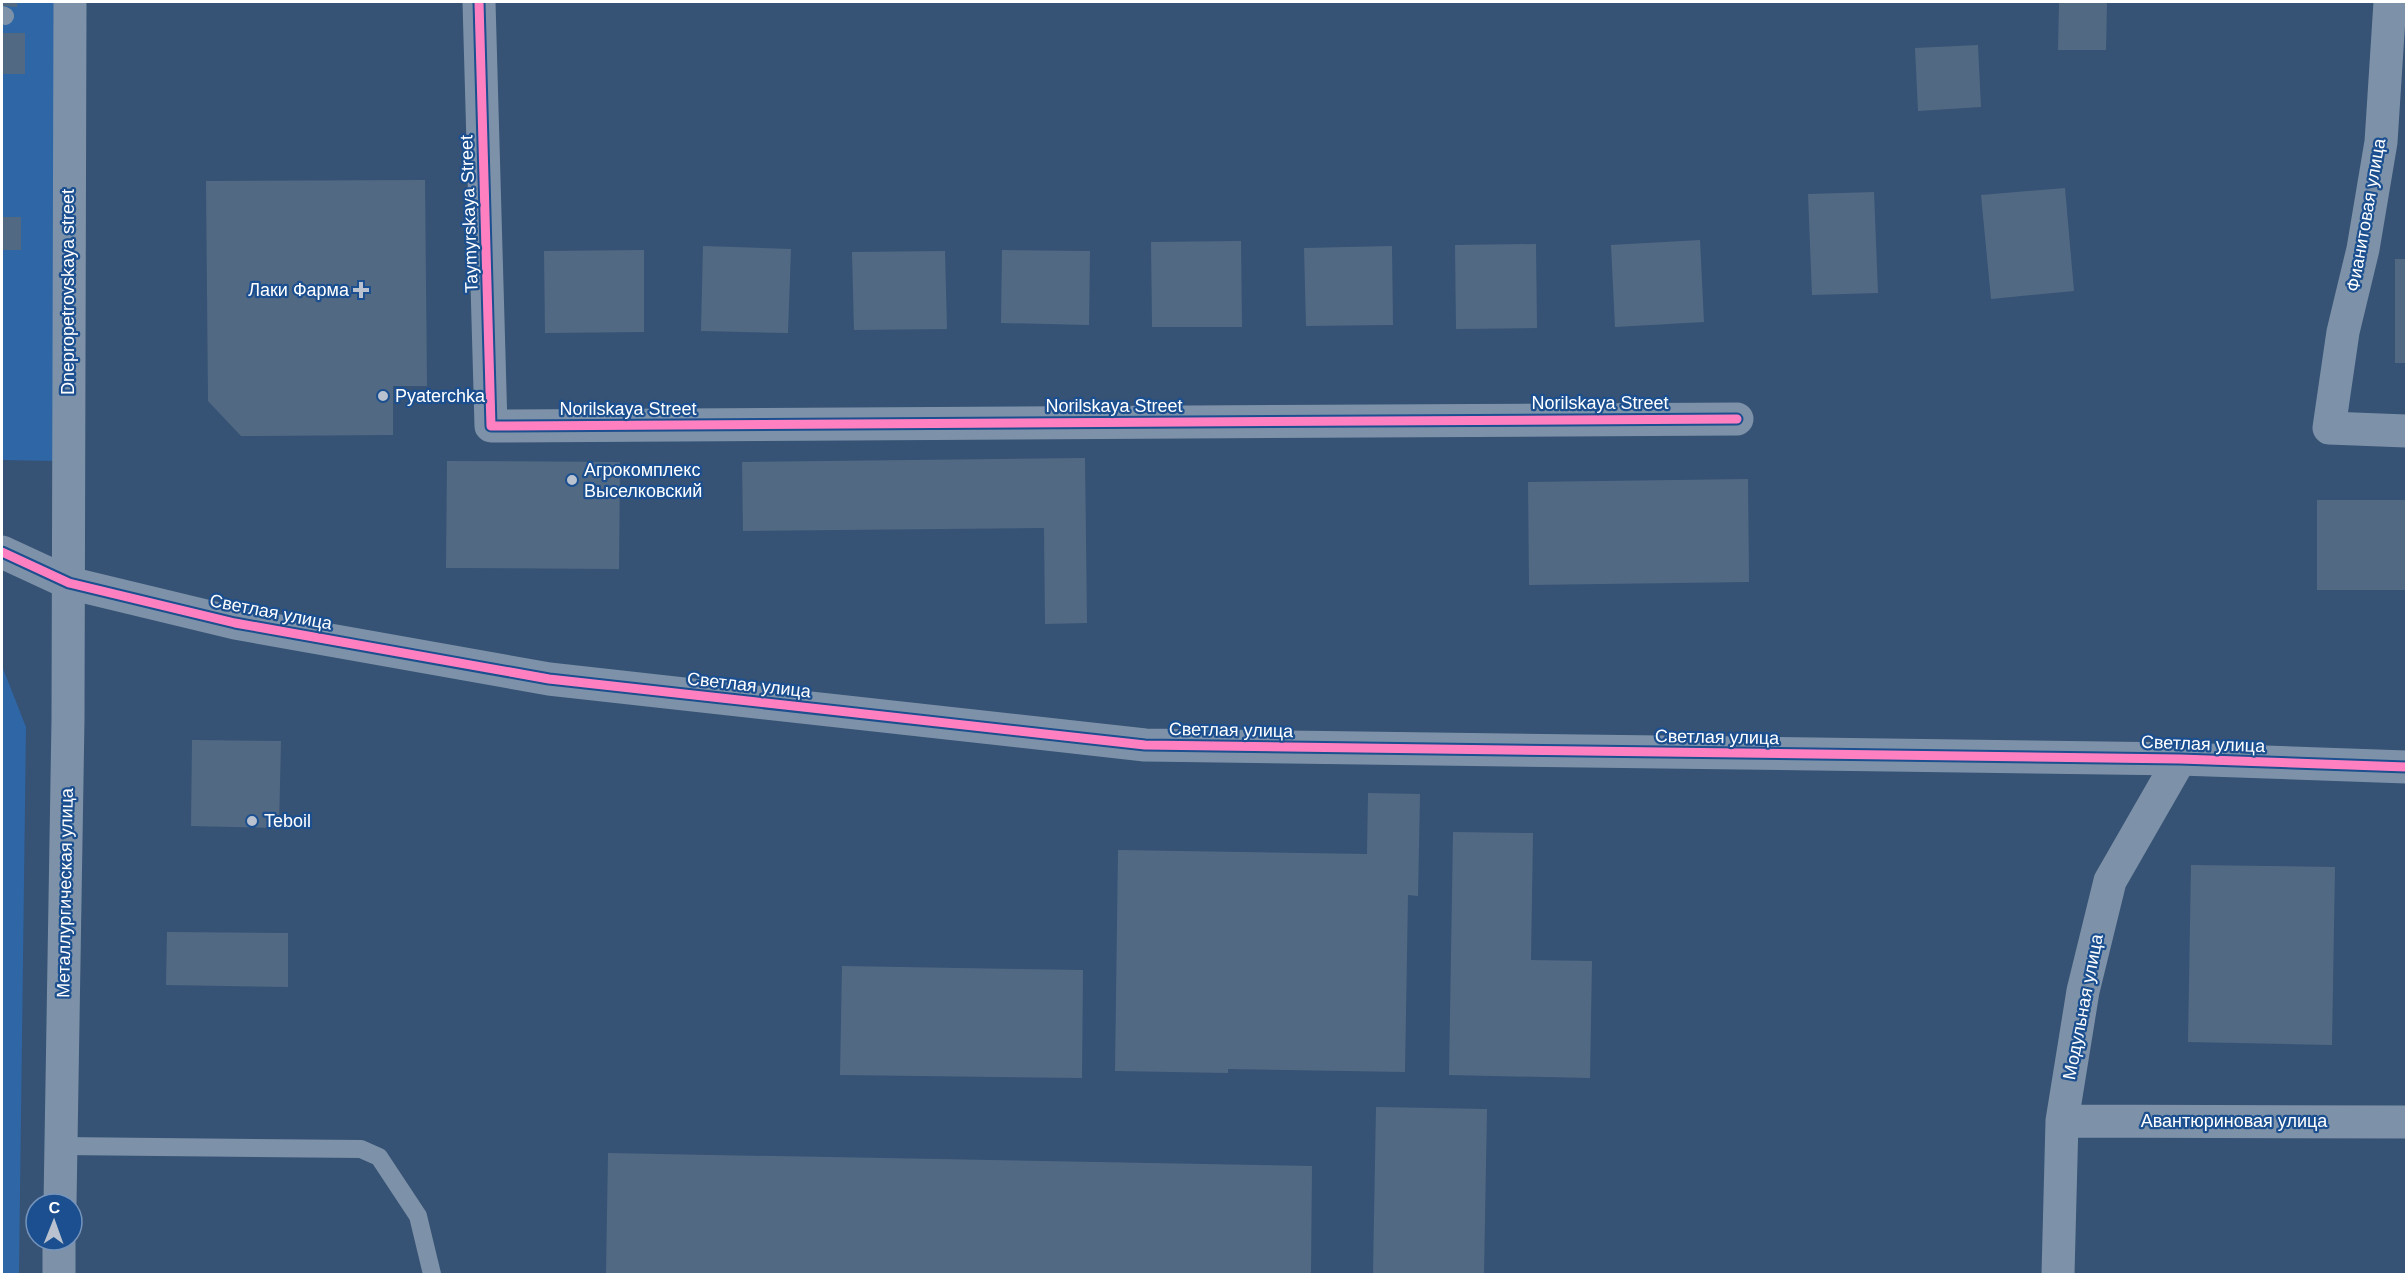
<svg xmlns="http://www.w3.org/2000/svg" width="2408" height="1276" viewBox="0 0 2408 1276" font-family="Arial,sans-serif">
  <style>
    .green { fill: #2f66a5 }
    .building { fill: #526984 }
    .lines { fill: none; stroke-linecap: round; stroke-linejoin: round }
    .service { stroke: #7d92a8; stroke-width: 18 }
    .minor { stroke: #7d92a8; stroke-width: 33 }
    .tertiary { stroke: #7d92a8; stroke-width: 33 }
    .cycleway-casing { stroke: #1b4f8f; stroke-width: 13 }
    .cycleway { stroke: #ff80c0; stroke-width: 9 }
    .poi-dot { fill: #b9c2ce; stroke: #1b4f8f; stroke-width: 2 }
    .labels { text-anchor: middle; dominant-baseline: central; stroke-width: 4.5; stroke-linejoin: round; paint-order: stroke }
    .street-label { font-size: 18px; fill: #fff; stroke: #1b4f8f }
    .poi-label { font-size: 18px; fill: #fff; stroke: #1b4f8f; text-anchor: start }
  </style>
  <rect width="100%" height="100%" fill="#365274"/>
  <path class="green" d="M 2,2 L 57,2 L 58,461 L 2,460 Z
    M 2,666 L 26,727 L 19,1274 L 2,1274 Z"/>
  <path class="building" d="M 2,2 L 17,2 L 17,7 L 2,6 Z
    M 2059,2 L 2107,2 L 2106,50 L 2058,50 Z
    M 2,33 L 25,33 L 25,74 L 2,74 Z
    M 1978,45 L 1981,107 L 1918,111 L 1915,48 Z
    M 425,180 L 427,386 L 393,386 L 393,435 L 241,436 L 208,401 L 206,181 Z
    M 2065,188 L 2074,291 L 1991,299 L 1981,195 Z
    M 1874,192 L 1878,293 L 1812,295 L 1808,194 Z
    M 2,217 L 21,217 L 21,250 L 2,250 Z
    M 1700,240 L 1704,322 L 1615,327 L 1611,245 Z
    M 1241,241 L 1242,327 L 1152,327 L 1151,242 Z
    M 1536,244 L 1537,328 L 1456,329 L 1455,245 Z
    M 703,246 L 791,249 L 788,333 L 701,331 Z
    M 1392,246 L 1393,325 L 1306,326 L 1304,248 Z
    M 644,250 L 644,332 L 545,333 L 544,251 Z
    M 1002,250 L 1090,251 L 1089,325 L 1001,323 Z
    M 945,251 L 947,329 L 854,330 L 852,252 Z
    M 2395,259 L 2406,259 L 2406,363 L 2395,363 Z
    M 1085,458 L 1087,623 L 1045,624 L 1044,528 L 743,531 L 742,462 Z
    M 447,461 L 620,462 L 619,569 L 446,568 Z
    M 1748,479 L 1749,582 L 1529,585 L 1528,482 Z
    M 2317,500 L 2406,500 L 2406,590 L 2317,590 Z
    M 192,740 L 281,741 L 279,828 L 191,826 Z
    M 1368,793 L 1420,794 L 1418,896 L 1408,895 L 1405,1072 L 1228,1069 L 1228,1073 L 1115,1071 L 1118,850 L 1367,854 Z
    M 1453,832 L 1533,833 L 1531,960 L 1592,961 L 1590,1078 L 1449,1075 Z
    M 2191,865 L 2335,867 L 2332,1045 L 2188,1042 Z
    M 167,932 L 288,933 L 288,987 L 166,985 Z
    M 842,966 L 1083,970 L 1082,1078 L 840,1075 Z
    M 1376,1107 L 1487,1109 L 1484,1274 L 1373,1274 Z
    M 608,1153 L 1312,1166 L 1311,1274 L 606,1274 Z"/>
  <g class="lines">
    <path class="service" d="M 2,15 L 5,16
      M 61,1146 L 361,1149 L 379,1157 L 418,1216 L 432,1274"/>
    <path class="minor" d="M 479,2 L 491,426 L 1737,419
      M 2390,2 L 2381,142 L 2363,249 L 2343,332 L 2329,428 L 2406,431
      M 2062,1121 L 2406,1122
      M 2058,1274 L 2062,1121 L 2083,991 L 2110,881 L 2180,759"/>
    <path class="tertiary" d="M 2,552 L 69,583 L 235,623 L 549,679 L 1145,745 L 2180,759 L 2406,767
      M 60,1204 L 68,719 L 70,2
      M 59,1274 L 59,1240"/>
    <defs>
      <path id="cycleway" d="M 479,2 L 491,426 L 1737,419
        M 2,552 L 69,583 L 235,623 L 549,679 L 1145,745 L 2180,759 L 2406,767"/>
    </defs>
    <use href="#cycleway" class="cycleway-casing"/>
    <use href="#cycleway" class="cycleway"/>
  </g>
  <g class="poi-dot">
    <path d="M358 281h6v6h6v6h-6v6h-6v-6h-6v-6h6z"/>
    <circle cx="383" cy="396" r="6"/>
    <circle cx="572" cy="480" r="6"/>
    <circle cx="252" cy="821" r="6"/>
  </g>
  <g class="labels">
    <g class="street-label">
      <text transform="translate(469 214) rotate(-92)">Taymyrskaya Street</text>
      <text transform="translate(2366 215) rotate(-80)">Фианитовая улица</text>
      <text transform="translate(68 292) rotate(-90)">Dnepropetrovskaya street</text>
      <text x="1600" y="403">Norilskaya Street</text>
      <text x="1114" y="406">Norilskaya Street</text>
      <text x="628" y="409">Norilskaya Street</text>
      <text transform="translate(271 612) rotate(11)">Светлая улица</text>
      <text transform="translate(749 685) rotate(6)">Светлая улица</text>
      <text transform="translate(1231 730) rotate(1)">Светлая улица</text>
      <text transform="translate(1717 737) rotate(1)">Светлая улица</text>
      <text transform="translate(2203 744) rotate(2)">Светлая улица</text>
      <text transform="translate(65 893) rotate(-89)">Металлургическая улица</text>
      <text transform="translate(2083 1007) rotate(-79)">Модульная улица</text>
      <text x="2234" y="1121">Авантюриновая улица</text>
    </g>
    <g class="poi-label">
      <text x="349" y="290" text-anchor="end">Лаки Фарма</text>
      <text x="395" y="396">Pyaterchka</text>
      <text x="584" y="470">Агрокомплекс<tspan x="584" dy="21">Выселковский</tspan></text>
      <text x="264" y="821">Teboil</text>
    </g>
  </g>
  <rect width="2408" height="1276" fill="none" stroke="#ffffff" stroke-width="6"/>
  <g transform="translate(54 1222) rotate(1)"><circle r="28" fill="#1b4f8f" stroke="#7695bc" stroke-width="1.5"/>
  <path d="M0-4.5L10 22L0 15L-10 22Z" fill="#b9c2ce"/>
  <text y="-9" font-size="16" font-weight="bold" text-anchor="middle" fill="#ffffff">С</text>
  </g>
</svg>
